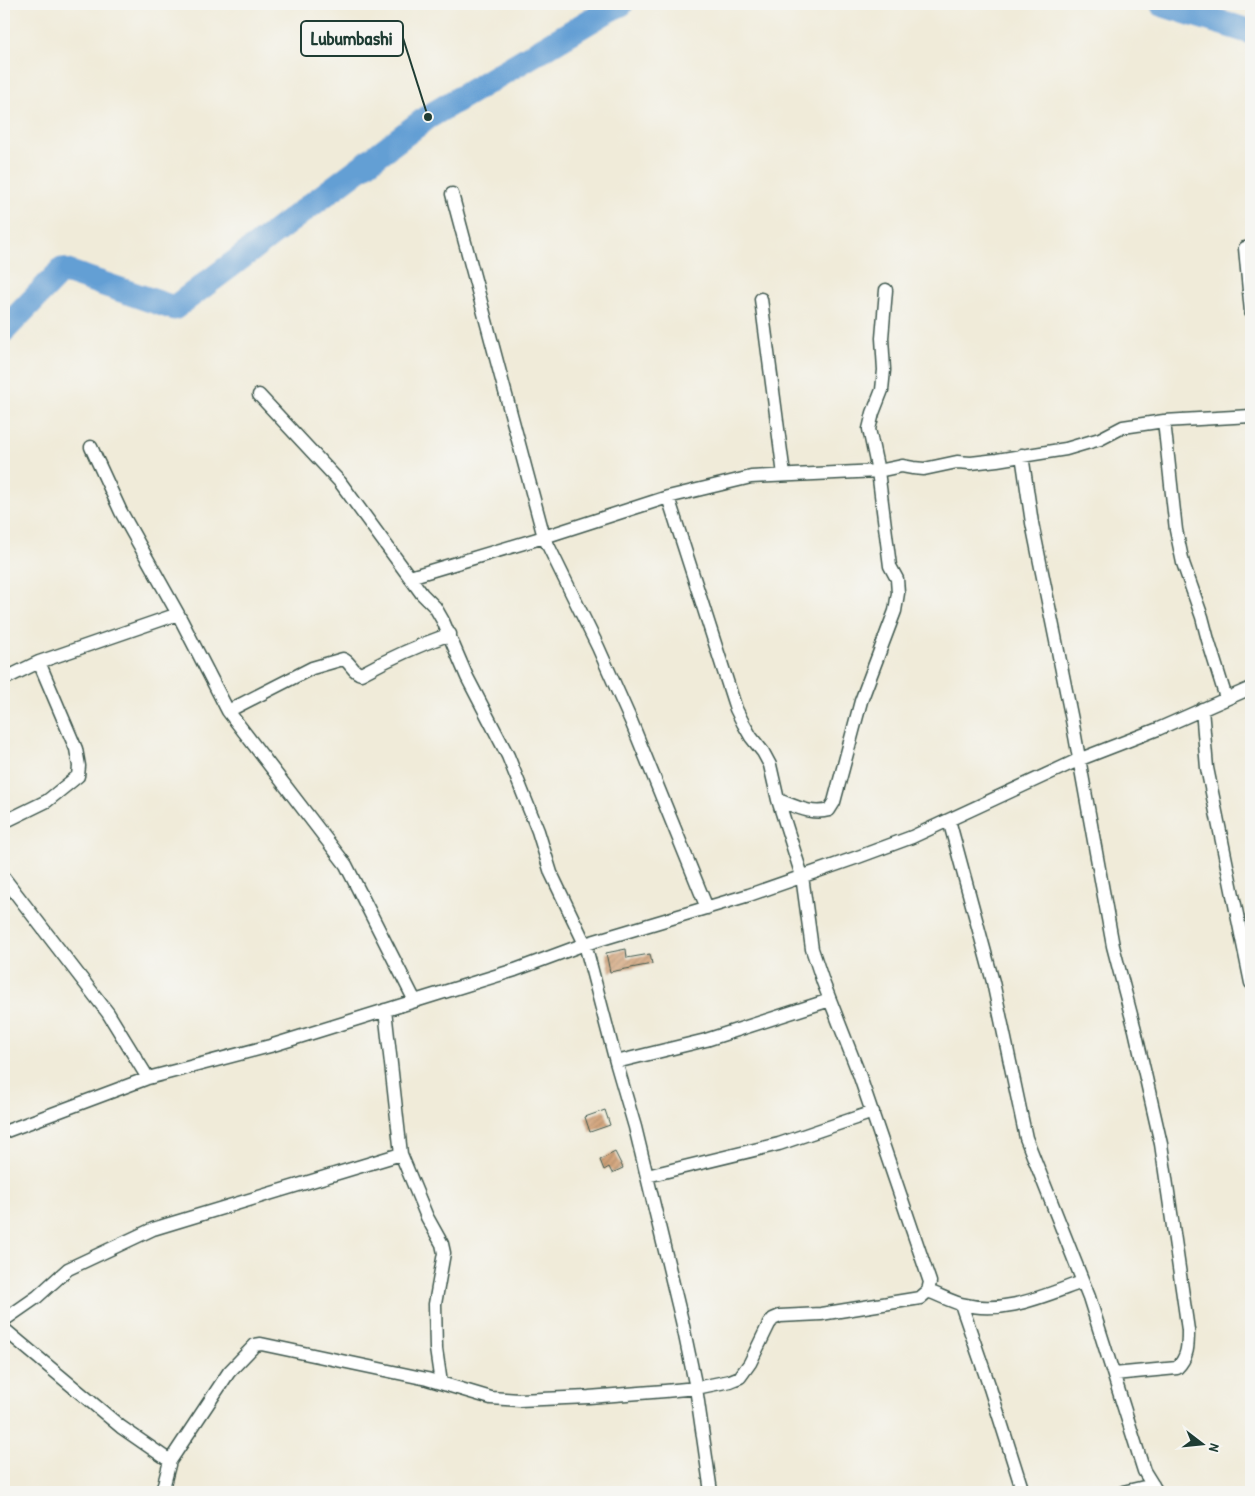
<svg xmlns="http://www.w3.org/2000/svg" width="1255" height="1496" viewBox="0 0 1255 1496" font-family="'Patrick Hand',sans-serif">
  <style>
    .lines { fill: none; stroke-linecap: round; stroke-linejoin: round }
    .river { stroke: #649fd4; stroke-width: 25 }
    .building { fill: url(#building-hatch) }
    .street-casing { stroke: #3e574d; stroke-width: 15 }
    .street { stroke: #fff; stroke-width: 12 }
    .leader { fill: none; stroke: #1f3d34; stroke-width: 2 }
    .callout-dot { fill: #1f3d34; stroke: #f6f6f2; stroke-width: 2 }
    .callout { fill: #f6f6f2; stroke: #1f3d34; stroke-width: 2 }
    .callout-label { font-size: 20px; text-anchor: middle; font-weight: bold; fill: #1f3d34 }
  </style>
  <defs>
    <pattern id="building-hatch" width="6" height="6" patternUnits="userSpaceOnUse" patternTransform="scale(1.25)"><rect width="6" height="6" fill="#d1a076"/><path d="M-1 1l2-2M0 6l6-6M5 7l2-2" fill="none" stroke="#a98462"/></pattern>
  </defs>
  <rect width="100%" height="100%" fill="#f6f6f2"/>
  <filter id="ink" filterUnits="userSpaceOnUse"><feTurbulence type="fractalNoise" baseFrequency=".02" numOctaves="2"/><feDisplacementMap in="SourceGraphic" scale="10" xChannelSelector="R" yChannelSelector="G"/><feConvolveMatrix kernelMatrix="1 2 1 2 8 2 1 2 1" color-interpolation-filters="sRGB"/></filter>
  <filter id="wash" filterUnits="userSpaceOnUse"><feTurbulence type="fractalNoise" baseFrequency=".0096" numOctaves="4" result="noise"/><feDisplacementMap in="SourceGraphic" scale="20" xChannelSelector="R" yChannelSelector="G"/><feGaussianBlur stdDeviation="1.12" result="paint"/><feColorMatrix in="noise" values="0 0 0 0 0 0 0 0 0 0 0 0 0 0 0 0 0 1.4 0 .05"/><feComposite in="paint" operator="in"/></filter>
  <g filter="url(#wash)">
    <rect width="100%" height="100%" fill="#f0ebd9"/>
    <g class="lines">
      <path class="river" d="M 1161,4 L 1251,32
        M 4,330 L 62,270 L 174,308 L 428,117 L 612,8 L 621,4"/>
    </g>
    <g id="blocks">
      <path class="building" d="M 626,949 L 627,958 L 650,954 L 652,964 L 610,972 L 606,953 Z
        M 605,1110 L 610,1125 L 590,1132 L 585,1117 Z
        M 615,1152 L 623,1168 L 612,1173 L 609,1167 L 604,1170 L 600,1160 Z"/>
    </g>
  </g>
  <g filter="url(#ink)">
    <use href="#blocks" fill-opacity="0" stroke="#3e574d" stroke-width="1"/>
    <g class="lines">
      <defs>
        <path id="street" d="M 452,194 L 544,537 L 598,647 L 631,721 L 707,908
          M 1245,248 L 1251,312
          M 761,299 L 784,475
          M 259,395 L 340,482 L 422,594 L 435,607 L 443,621 L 467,677 L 508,756 L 538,831 L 551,873 L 585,944 L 616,1062 L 635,1127 L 682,1321 L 696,1388 L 711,1492
          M 1164,421 L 1176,530 L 1183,563 L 1202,617 L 1208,640 L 1226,698
          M 91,447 L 121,512 L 178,614 L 228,711 L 346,865 L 415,1001
          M 1022,455 L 1032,523 L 1073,725 L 1113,946 L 1135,1030 L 1161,1144 L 1188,1330 C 1188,1346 1188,1357 1177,1368 L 1114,1374
          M 410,577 L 544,537 L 668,497 L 751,477 L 878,471 L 902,466 L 913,468 L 924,469 L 957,462 L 971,463 L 997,460 L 1066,449 L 1100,439 L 1123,427 L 1164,421 L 1251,416
          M 4,679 L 39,662 L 178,614
          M 1202,709 L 1207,768 L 1251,983
          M 228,711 L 312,668 L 343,659 C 351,662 352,672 361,674 C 390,658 419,645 450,634
          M 778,800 C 795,806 811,815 829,810 L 834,802 L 861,701 L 895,611 L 898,593 L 897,579 L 890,566 L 878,471 L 869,429 L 873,413 L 882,390 L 884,370 L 882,338 L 886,290
          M 949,820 L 993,982 L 1026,1138 L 1089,1297 L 1144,1471 L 1157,1492
          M 4,822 L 47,801 L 78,776 L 79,766 L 76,749 L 39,662
          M 4,878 L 108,1013 L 148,1078
          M 616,1062 L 706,1040 L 830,1000
          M 4,1132 L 148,1078 L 270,1046 L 415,1001 L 515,970 L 585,944 L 749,895 L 858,857 L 912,837 L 1078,760 L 1158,729 L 1251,688
          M 401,1154 L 427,1217 L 442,1244 L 444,1253 L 435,1304 L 436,1349 L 441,1383
          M 647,1176 L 779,1144 L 873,1112
          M 928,1291 C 939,1295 950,1301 961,1304 C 1004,1315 1043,1296 1082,1282
          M 961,1304 L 990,1388 L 1023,1492
          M 4,1320 L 37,1297 L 68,1269 L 153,1229 L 401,1154 L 385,1010
          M 4,1329 L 121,1427 L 170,1461
          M 162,1492 L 170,1461 L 229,1372 L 255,1345 L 261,1344 L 427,1379 L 491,1398 L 519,1400 L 589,1397 L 665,1391 L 696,1388 L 730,1381 L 740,1377 L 750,1363 L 769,1324 L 773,1319 L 780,1316 L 821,1314 L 920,1298 L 928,1291 L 930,1282 L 859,1074 L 823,982 L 812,949 L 802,876 L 778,800 L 770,765 L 763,752 L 751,737 L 743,723 L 736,709 L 668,497
          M 1123,1492 L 1153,1485"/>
      </defs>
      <use href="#street" class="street-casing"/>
      <use href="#street" class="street"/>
    </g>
  </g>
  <path class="leader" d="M428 117L403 38"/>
  <circle class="callout-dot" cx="428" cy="117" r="5"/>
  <rect class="callout" x="301" y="21" width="102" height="35" rx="5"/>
  <g class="callout-label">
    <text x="352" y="45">Lubumbashi</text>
  </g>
  <rect width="1255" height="1496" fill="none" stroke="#f6f6f2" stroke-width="20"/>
  <g transform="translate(1202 1444) rotate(106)" stroke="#f6f6f2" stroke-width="4" paint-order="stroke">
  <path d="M0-4L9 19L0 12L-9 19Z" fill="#1f3d34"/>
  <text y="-8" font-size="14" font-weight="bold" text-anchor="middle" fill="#1f3d34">N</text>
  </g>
</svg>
